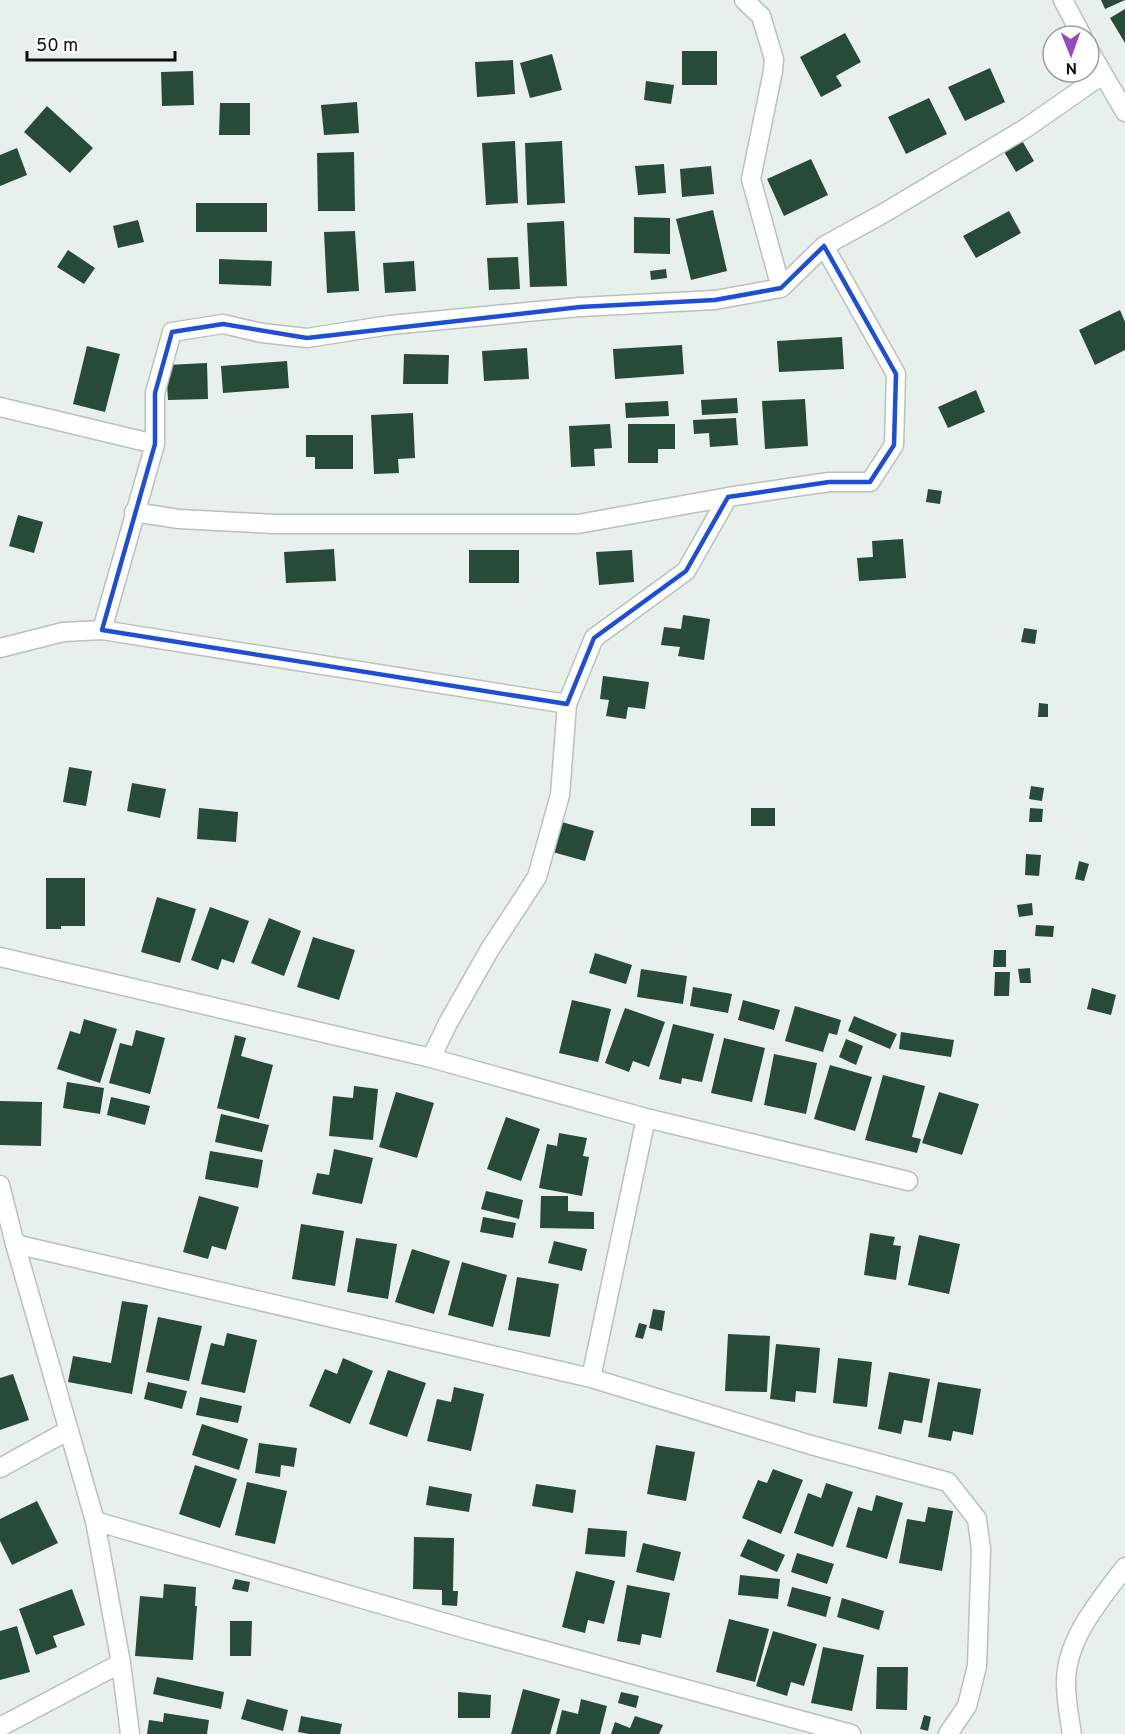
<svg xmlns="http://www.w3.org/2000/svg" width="1125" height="1734" viewBox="0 0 1125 1734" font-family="Overpass,sans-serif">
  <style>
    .building { fill: #284a38 }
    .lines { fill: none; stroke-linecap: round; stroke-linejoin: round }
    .street-casing { stroke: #b9c1bc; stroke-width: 21 }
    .street { stroke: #fff; stroke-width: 18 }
    .marked { fill: none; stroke: #1d4ed8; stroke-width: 4.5; stroke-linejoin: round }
  </style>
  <rect width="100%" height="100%" fill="#e8f0eb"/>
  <path class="building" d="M 1101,0 L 1125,0 L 1105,9 Z
    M 1125,9 L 1125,43 L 1110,18 Z
    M 845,33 L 861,62 L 836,76 L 842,86 L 821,97 L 800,57 Z
    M 682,51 L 717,51 L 717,85 L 682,85 Z
    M 552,54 L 562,90 L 530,98 L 520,63 Z
    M 513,60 L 515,94 L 477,97 L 475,62 Z
    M 990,68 L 1005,102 L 965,121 L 948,87 Z
    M 193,71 L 194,105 L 162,106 L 161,72 Z
    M 646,81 L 674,85 L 671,104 L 644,100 Z
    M 929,98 L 947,134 L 906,154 L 888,117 Z
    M 357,102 L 359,133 L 324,135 L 321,105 Z
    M 220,103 L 250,103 L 250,135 L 219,135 Z
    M 47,106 L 93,148 L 70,173 L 24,132 Z
    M 1021,139 L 1034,161 L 1016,172 L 1003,150 Z
    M 515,141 L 518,203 L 486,205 L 482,143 Z
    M 562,141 L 565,203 L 527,205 L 525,143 Z
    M 17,148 L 27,175 L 0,186 L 0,155 Z
    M 354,152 L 355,211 L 318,211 L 317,153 Z
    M 811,159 L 828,195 L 784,216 L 767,179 Z
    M 664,164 L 666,193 L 638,195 L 635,166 Z
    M 711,166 L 714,194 L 682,197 L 680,169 Z
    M 196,203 L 267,203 L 267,232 L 196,232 Z
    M 713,210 L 727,271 L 691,280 L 676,219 Z
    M 1009,211 L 1021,233 L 976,258 L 963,236 Z
    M 634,217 L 670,218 L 670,254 L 634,253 Z
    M 138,220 L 144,242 L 118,248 L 113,226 Z
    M 564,221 L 567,286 L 530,287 L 527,223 Z
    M 355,231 L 359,291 L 327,293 L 324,232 Z
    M 68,250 L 95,268 L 84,284 L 57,267 Z
    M 518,257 L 520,289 L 489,290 L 487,258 Z
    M 219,259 L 272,261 L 271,286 L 219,284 Z
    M 414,261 L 416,291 L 385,293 L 383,263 Z
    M 666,269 L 667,278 L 651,280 L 650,271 Z
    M 1120,310 L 1125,322 L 1125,350 L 1095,365 L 1079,330 Z
    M 842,337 L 844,369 L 779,372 L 777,341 Z
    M 682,345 L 684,374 L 615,379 L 613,349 Z
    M 87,346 L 120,354 L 105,412 L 73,404 Z
    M 527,348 L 529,379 L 484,381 L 482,351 Z
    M 404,354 L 449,355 L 448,384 L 403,384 Z
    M 287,361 L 289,388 L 223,393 L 221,366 Z
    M 207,363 L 208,399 L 168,400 L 166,365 Z
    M 976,390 L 985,412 L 948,428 L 938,407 Z
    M 737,398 L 738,413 L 702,415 L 701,400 Z
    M 805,399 L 808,446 L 765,449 L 762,401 Z
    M 668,401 L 669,416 L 626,418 L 625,403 Z
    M 413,413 L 415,458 L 398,459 L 399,473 L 374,474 L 371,415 Z
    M 736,418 L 738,445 L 710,447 L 709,433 L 694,434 L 693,420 Z
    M 610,424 L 612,448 L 594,449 L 595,466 L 571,467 L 569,426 Z
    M 628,424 L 675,424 L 675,449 L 658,449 L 658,463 L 628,463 Z
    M 306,435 L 353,435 L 353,469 L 315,469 L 315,457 L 306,457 Z
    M 928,489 L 942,491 L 940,504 L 926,502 Z
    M 18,515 L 43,522 L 34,553 L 9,546 Z
    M 903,539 L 906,578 L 859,581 L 857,558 L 873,557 L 872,541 Z
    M 334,549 L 336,581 L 286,583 L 284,552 Z
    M 469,550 L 519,550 L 519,583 L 469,583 Z
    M 632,550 L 634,582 L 599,585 L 596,552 Z
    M 683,615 L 710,619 L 704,660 L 678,656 L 680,647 L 661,645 L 664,627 L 681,629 Z
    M 1024,628 L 1037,630 L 1035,644 L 1021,642 Z
    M 603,676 L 649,682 L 645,709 L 628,707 L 626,719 L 606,716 L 609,700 L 600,699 Z
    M 1039,703 L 1048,704 L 1048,717 L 1038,717 Z
    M 69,767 L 92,771 L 86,806 L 63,802 Z
    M 132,783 L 166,789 L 160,818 L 127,811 Z
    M 1031,786 L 1044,788 L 1042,801 L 1029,799 Z
    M 199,808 L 238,812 L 236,842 L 197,839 Z
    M 751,808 L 775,808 L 775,826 L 751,826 Z
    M 1030,808 L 1043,809 L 1042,822 L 1029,822 Z
    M 558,821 L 594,831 L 585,861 L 549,851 Z
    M 1026,854 L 1041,855 L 1039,876 L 1025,875 Z
    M 1079,861 L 1089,864 L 1084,881 L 1075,879 Z
    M 46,878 L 85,878 L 85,926 L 61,926 L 61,929 L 46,929 Z
    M 157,897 L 196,909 L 180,963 L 141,952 Z
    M 1032,903 L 1033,915 L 1019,917 L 1017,905 Z
    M 210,907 L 249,921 L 234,963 L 222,959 L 218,970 L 191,960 Z
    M 269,918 L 301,931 L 284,976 L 251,963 Z
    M 1036,925 L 1054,926 L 1053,937 L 1035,936 Z
    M 313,937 L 355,950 L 339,1000 L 297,987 Z
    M 994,950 L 1006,950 L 1006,967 L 993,967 Z
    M 595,953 L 632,965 L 626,984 L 589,973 Z
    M 1030,968 L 1031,983 L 1020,983 L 1018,969 Z
    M 641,969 L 687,976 L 683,1004 L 637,997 Z
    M 995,972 L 1010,972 L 1009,996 L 994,996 Z
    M 693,987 L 732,994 L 728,1013 L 690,1006 Z
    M 1092,988 L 1116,995 L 1111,1015 L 1087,1009 Z
    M 572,1000 L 611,1009 L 598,1062 L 559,1053 Z
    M 743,1000 L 780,1010 L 774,1030 L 738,1020 Z
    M 795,1006 L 841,1020 L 837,1035 L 829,1033 L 823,1052 L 785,1041 Z
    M 625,1008 L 665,1022 L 649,1067 L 633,1061 L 629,1072 L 605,1063 Z
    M 854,1016 L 897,1034 L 890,1049 L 848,1031 Z
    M 84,1019 L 117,1029 L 100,1083 L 57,1069 L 70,1031 L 80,1034 Z
    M 673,1024 L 714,1034 L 702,1082 L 682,1078 L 681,1084 L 659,1079 Z
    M 136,1030 L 165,1038 L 150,1094 L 109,1083 L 120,1043 L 132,1046 Z
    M 901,1032 L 954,1040 L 951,1057 L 899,1049 Z
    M 235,1035 L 246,1038 L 241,1056 L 273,1065 L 259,1119 L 217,1108 Z
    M 724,1038 L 765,1048 L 752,1102 L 711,1093 Z
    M 846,1039 L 863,1046 L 856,1065 L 839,1057 Z
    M 774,1054 L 817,1063 L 806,1114 L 764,1105 Z
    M 830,1065 L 872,1077 L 855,1131 L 814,1119 Z
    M 883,1075 L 925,1086 L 912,1137 L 921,1139 L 917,1153 L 865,1140 Z
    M 67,1082 L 104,1088 L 100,1114 L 63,1108 Z
    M 354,1086 L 378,1089 L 373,1140 L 329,1136 L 333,1096 L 353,1098 Z
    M 396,1092 L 434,1103 L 417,1158 L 379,1147 Z
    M 939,1092 L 979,1104 L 962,1155 L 922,1143 Z
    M 111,1097 L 150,1106 L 145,1125 L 107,1115 Z
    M 0,1101 L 42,1102 L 41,1146 L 0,1145 Z
    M 221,1114 L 269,1125 L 262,1152 L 215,1142 Z
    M 506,1117 L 540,1129 L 521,1181 L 487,1169 Z
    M 559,1133 L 587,1138 L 583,1156 L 589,1157 L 582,1196 L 539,1188 L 547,1144 L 557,1146 Z
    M 334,1149 L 373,1158 L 362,1204 L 312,1194 L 317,1173 L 329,1175 Z
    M 210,1151 L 263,1160 L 258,1188 L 205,1179 Z
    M 486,1191 L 523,1200 L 519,1219 L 481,1209 Z
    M 199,1196 L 239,1207 L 226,1250 L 212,1246 L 208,1259 L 183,1252 Z
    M 541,1196 L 568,1196 L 568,1211 L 594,1212 L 594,1229 L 540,1228 Z
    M 483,1217 L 516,1223 L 513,1238 L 480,1232 Z
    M 301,1224 L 344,1231 L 335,1286 L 292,1279 Z
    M 870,1233 L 895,1237 L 893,1245 L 901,1246 L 896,1280 L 864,1275 Z
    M 919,1235 L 960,1244 L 949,1294 L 908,1285 Z
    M 356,1238 L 397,1244 L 388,1299 L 347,1292 Z
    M 554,1241 L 587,1249 L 582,1271 L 548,1263 Z
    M 412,1249 L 450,1261 L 434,1314 L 395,1302 Z
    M 462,1262 L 507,1275 L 493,1327 L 448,1315 Z
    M 517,1277 L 559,1284 L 550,1337 L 508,1330 Z
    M 122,1301 L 148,1305 L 132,1394 L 68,1382 L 73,1356 L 111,1363 Z
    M 653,1309 L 665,1311 L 662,1331 L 649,1328 Z
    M 158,1317 L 202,1326 L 189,1381 L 146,1372 Z
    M 639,1323 L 647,1325 L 643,1339 L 635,1337 Z
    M 227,1333 L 257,1340 L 245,1393 L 201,1384 L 211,1343 L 224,1346 Z
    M 728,1334 L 770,1336 L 767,1392 L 725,1391 Z
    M 776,1344 L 820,1348 L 816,1393 L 796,1391 L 795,1402 L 770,1399 Z
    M 343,1358 L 373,1371 L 350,1424 L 309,1406 L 325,1369 L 337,1374 Z
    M 838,1358 L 872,1362 L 867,1407 L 833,1403 Z
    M 388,1370 L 426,1383 L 407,1437 L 369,1424 Z
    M 889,1372 L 930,1379 L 922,1423 L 904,1420 L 901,1434 L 878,1429 Z
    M 13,1374 L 29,1420 L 0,1430 L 0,1378 Z
    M 148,1382 L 187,1391 L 182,1409 L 144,1399 Z
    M 938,1382 L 981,1389 L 973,1435 L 953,1431 L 951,1441 L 928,1437 Z
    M 454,1387 L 484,1394 L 471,1451 L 427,1441 L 437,1399 L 451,1402 Z
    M 200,1397 L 242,1406 L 238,1423 L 196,1415 Z
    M 202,1424 L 248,1439 L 239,1470 L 192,1455 Z
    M 259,1443 L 297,1448 L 294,1467 L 281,1465 L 280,1477 L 255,1473 Z
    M 656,1445 L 695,1452 L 686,1501 L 647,1494 Z
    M 195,1465 L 237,1479 L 220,1528 L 179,1514 Z
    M 773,1469 L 803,1480 L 781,1534 L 742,1518 L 758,1480 L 767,1483 Z
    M 247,1482 L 287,1491 L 275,1544 L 235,1535 Z
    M 826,1483 L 853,1492 L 833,1547 L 794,1533 L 808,1493 L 821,1498 Z
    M 536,1484 L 576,1490 L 573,1513 L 532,1506 Z
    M 429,1486 L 472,1494 L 469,1512 L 426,1505 Z
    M 876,1495 L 903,1503 L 887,1559 L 846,1547 L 858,1507 L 872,1511 Z
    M 37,1501 L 58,1543 L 12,1565 L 0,1541 L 0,1519 Z
    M 928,1507 L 953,1511 L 942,1571 L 899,1563 L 907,1519 L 925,1522 Z
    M 588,1528 L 627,1531 L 625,1557 L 585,1554 Z
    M 414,1537 L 454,1538 L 453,1591 L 458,1591 L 457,1606 L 442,1605 L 442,1590 L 413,1589 Z
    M 748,1539 L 785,1555 L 777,1572 L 740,1556 Z
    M 643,1543 L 681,1552 L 674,1581 L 636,1572 Z
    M 797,1553 L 834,1564 L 827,1584 L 791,1572 Z
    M 576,1571 L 615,1581 L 604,1624 L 588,1620 L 585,1633 L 562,1627 Z
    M 740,1575 L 780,1579 L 778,1599 L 738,1595 Z
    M 235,1579 L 250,1582 L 248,1592 L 232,1589 Z
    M 164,1584 L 196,1587 L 195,1606 L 197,1606 L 193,1660 L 135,1656 L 140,1596 L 163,1598 Z
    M 627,1585 L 670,1593 L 661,1638 L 642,1634 L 640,1645 L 617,1641 Z
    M 792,1587 L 831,1597 L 826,1617 L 787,1606 Z
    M 72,1589 L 85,1625 L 53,1636 L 57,1647 L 36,1655 L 19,1609 Z
    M 842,1598 L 884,1611 L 879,1630 L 837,1617 Z
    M 729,1619 L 769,1629 L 755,1682 L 716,1672 Z
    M 230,1621 L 252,1621 L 251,1656 L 230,1656 Z
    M 17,1626 L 30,1672 L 0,1680 L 0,1631 Z
    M 773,1631 L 817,1644 L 804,1686 L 791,1682 L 787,1696 L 756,1686 Z
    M 823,1647 L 864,1655 L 852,1711 L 811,1703 Z
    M 877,1667 L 908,1667 L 907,1710 L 876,1709 Z
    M 157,1677 L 224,1692 L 221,1709 L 153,1694 Z
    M 523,1689 L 560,1699 L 550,1734 L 511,1734 Z
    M 458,1692 L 491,1695 L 490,1718 L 458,1718 Z
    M 621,1692 L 639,1696 L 636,1708 L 618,1703 Z
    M 247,1699 L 288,1710 L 283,1731 L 241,1719 Z
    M 581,1699 L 607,1706 L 600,1734 L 556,1734 L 562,1710 L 578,1714 Z
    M 164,1713 L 209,1720 L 207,1734 L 147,1734 L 149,1720 L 163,1722 Z
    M 924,1715 L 931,1717 L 928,1731 L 920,1729 Z
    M 301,1716 L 342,1724 L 340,1734 L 309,1734 L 298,1732 Z
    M 635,1716 L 663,1725 L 659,1734 L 611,1734 L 615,1722 L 630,1728 Z"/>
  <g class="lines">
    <defs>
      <path id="street" d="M 744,0 L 761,16 L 774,59 L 773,71 L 751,179 L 781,288
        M 1063,0 L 1082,36
        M 1089,50 L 1125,112
        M 0,407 L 155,444
        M 134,512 L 179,519 L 276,524 L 578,524 L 728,497
        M 0,648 L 63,632 L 102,630
        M 567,704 L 102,630 L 155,444 L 155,393 L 172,332 L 223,324 L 262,333 L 307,338 L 390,325 L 580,307 L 715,300 L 781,288 L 824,246
        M 0,957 L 431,1058 L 646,1118 L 908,1181
        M 431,1058 L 448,1023 L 490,949 L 537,877 L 560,795 L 567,704 L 594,638 L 686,571 L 728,497 L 829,482 L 870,482 L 894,445 L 896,374 L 824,246 L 884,213 L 1026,128 L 1102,75
        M 0,1185 L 15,1244 L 95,1521 L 466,1629 L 851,1734
        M 15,1244 L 591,1378 L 811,1445 L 948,1482 L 977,1519 L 981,1549 L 977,1666 L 967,1706 L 948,1734
        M 591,1378 L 646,1118
        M 0,1468 L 69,1430
        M 95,1521 L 121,1663 L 130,1734
        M 0,1727 L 121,1663
        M 1072,1734 C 1069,1717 1066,1699 1066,1682 C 1066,1639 1100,1600 1125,1567"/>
    </defs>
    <use href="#street" class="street-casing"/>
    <use href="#street" class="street"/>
  </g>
  <path class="marked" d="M 824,246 L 896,374 L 894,445 L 870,482 L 829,482 L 728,497 L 686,571 L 594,638 L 567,704 L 102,630 L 155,444 L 155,393 L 172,332 L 223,324 L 307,338 L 580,307 L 715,300 L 781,288 Z"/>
  <g transform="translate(1071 54) rotate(179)"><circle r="28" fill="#ffffff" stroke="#9d9f9e" stroke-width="1.5"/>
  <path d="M0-4.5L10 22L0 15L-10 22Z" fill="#934cc0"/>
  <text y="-9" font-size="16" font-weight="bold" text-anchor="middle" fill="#0b0e0c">N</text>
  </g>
  <path d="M27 51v9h148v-9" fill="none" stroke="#0b0e0c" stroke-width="3"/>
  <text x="36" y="51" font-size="18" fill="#0b0e0c" stroke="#ffffff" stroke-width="4.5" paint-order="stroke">50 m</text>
</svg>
